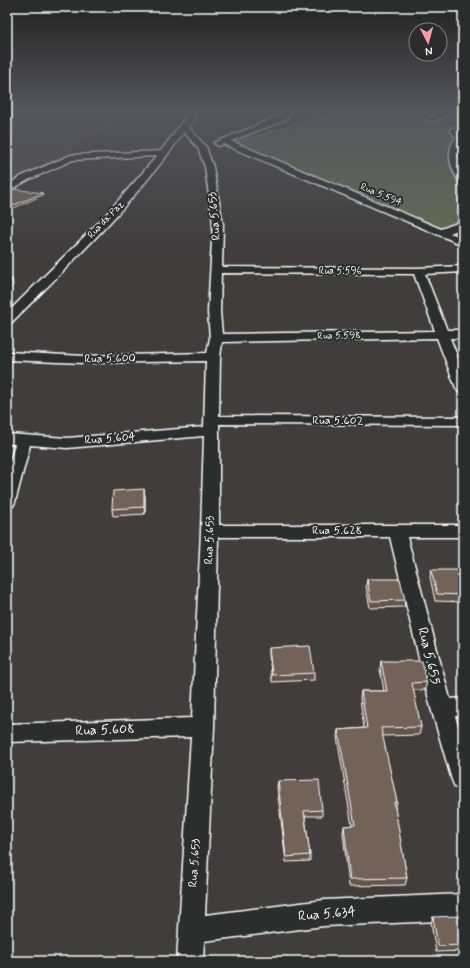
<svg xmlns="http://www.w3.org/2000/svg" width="470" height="968" viewBox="0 0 470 968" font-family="Mynerve,sans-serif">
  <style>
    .built { fill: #4f4844 }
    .green { fill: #626c53; stroke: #b0b6a9 }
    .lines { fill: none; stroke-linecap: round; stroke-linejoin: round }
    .street-casing { stroke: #fff; stroke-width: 3 }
    .street { fill: #2a2d2e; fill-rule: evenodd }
    .wall { fill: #62544c; stroke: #fff }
    .shaded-wall { fill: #50453e; stroke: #fff }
    .building { fill: #726258; stroke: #fff }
    .labels { text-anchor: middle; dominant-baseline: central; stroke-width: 4; stroke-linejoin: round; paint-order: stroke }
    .far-street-label { font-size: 10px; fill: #fff; stroke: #2a2d2e }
    .street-label { font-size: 12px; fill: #fff; stroke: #2a2d2e }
    .near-street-label { font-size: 14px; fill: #fff; stroke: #2a2d2e }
  </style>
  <rect width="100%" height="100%" fill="#403d3b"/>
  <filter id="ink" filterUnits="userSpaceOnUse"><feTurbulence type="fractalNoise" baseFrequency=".025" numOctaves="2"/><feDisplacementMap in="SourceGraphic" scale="8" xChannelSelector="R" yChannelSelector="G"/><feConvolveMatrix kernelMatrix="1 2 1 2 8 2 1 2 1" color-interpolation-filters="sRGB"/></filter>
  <g filter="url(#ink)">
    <path class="built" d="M 7,110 L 138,110 L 7,189 Z"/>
    <path class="green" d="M 340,110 L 463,110 L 463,238 L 231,144 Z"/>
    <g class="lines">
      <defs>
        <path id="street" d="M 191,110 L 199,110 L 188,126 L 206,147 L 213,167 L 223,224 L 222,267 L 418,268 L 463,266 L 463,272 L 425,274 L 447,330 L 463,330 L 463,338 L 450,338 L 463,371 L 463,392 L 458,391 L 456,388 L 437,338 L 222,342 L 220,357 L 219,416 L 463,417 L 463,425 L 219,424 L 219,525 L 463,525 L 463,537 L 407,537 L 450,699 L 463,698 L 463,716 L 455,716 L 463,743 L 463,790 L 455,787 L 452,780 L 431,708 L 390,537 L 218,537 L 214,727 L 205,915 L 324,900 L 463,894 L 463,920 L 324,926 L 204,941 L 203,961 L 177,961 L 191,737 L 7,742 L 7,724 L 192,718 L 201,531 L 204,436 L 67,448 L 30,445 L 15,502 L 13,506 L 7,507 L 7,473 L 15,444 L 7,444 L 7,434 L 67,438 L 204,427 L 206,361 L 84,363 L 7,360 L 7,352 L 84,356 L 207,353 L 210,338 L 208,312 L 213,224 L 205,167 L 198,148 L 184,132 C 135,202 72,262 11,323 L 7,324 L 7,313 L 103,218 L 157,156 L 73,160 L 28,180 L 7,192 L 7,185 L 22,176 L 71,155 L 161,151 ZM 221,273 L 414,274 L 435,331 L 222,334 L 220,312 Z
          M 285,110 L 293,110 L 285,120 L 231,141 L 441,229 L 463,221 L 463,228 L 450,233 L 463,238 L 463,245 L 223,144 L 218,146 L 214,143 L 279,116 Z
          M 445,110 L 457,110 L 434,121 L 428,121 L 427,119 Z
          M 451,128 L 457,128 L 463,135 L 458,154 L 460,164 L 463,172 L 463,183 C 458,182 457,178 455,174 C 448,161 448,149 456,137 L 450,130 Z"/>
      </defs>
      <use href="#street" class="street-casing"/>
      <use href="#street" class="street"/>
    </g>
    <path class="wall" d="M 145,496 L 145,514 L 113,516 L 112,509 Z
      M 431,570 L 463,575 L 463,602 L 435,601 L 430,577 Z
      M 367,579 L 405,600 L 404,607 L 370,608 L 366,586 Z
      M 269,648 L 314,673 L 314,680 L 272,682 L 269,654 Z
      M 381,661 L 427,682 L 425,690 L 413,690 L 421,727 L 419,735 L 382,736 L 397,802 L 395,809 L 407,878 L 405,885 L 349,886 L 343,833 L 344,826 L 352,826 L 337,737 L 338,730 L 364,728 L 360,699 L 361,691 L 384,691 L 380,669 Z
      M 278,781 L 322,810 L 322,816 L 305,816 L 310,855 L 310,861 L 286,862 L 277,787 Z
      M 433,917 L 463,927 L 463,951 L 436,952 L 431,923 Z"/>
    <path class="shaded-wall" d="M 43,193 L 43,195 L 7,211 L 7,208 Z
      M 12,279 L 13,285 L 7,294 L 7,286 Z
      M 144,489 L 145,496 L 145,514 L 144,507 Z"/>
    <path class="building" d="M 13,189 L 43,193 L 7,208 L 7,193 Z
      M 7,279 L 12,279 L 7,286 Z
      M 144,489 L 144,507 L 112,509 L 113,491 Z
      M 431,570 L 462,570 L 463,575 L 463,595 L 437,594 Z
      M 367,579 L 400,579 L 405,600 L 371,601 Z
      M 310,646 L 314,673 L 272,675 L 269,648 Z
      M 381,661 L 422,661 L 427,682 L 412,683 L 421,727 L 381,728 L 397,802 L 394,802 L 407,878 L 350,879 L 344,826 L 355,825 L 338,730 L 367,728 L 361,691 L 387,691 Z
      M 319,780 L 322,810 L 304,811 L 310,855 L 286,857 L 278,781 Z
      M 460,916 L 463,927 L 463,945 L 438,946 L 433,917 Z"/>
  </g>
  <linearGradient id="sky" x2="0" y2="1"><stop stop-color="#232220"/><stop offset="0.45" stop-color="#535760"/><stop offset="1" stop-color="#535760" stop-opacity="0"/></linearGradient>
  <rect width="470" height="246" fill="url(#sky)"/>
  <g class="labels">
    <g class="far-street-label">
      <text transform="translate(381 195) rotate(23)">Rua 5.594</text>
      <text transform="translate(106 220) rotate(-46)">Rua da Paz</text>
      <text x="340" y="271">Rua 5.596</text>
      <text transform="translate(339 336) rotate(-1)">Rua 5.598</text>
    </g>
    <g class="street-label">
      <text transform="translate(215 216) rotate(-95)">Rua 5.653</text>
      <text transform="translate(110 359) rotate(-1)">Rua 5.600</text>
      <text x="338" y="421">Rua 5.602</text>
      <text transform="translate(110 439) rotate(-4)">Rua 5.604</text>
      <text x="337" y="531">Rua 5.628</text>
      <text transform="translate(210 540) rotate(-88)">Rua 5.653</text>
      <text transform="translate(195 863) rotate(-86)">Rua 5.653</text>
    </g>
    <g class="near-street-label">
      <text transform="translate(429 656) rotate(76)">Rua 5.655</text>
      <text transform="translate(105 730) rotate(-2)">Rua 5.608</text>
      <text transform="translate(327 914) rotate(-5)">Rua 5.634</text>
    </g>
  </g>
  <rect width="470" height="968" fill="none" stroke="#2a2d2e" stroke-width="24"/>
  <rect x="12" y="12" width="446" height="944" fill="none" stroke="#fff" stroke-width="1.5" filter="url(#ink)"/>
  <g transform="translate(428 42) rotate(174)"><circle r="19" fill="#2a2d2e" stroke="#7f8182"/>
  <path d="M0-3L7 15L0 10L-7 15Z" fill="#ff9aa2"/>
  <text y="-6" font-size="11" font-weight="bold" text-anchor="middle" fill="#ffffff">N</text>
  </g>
</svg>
